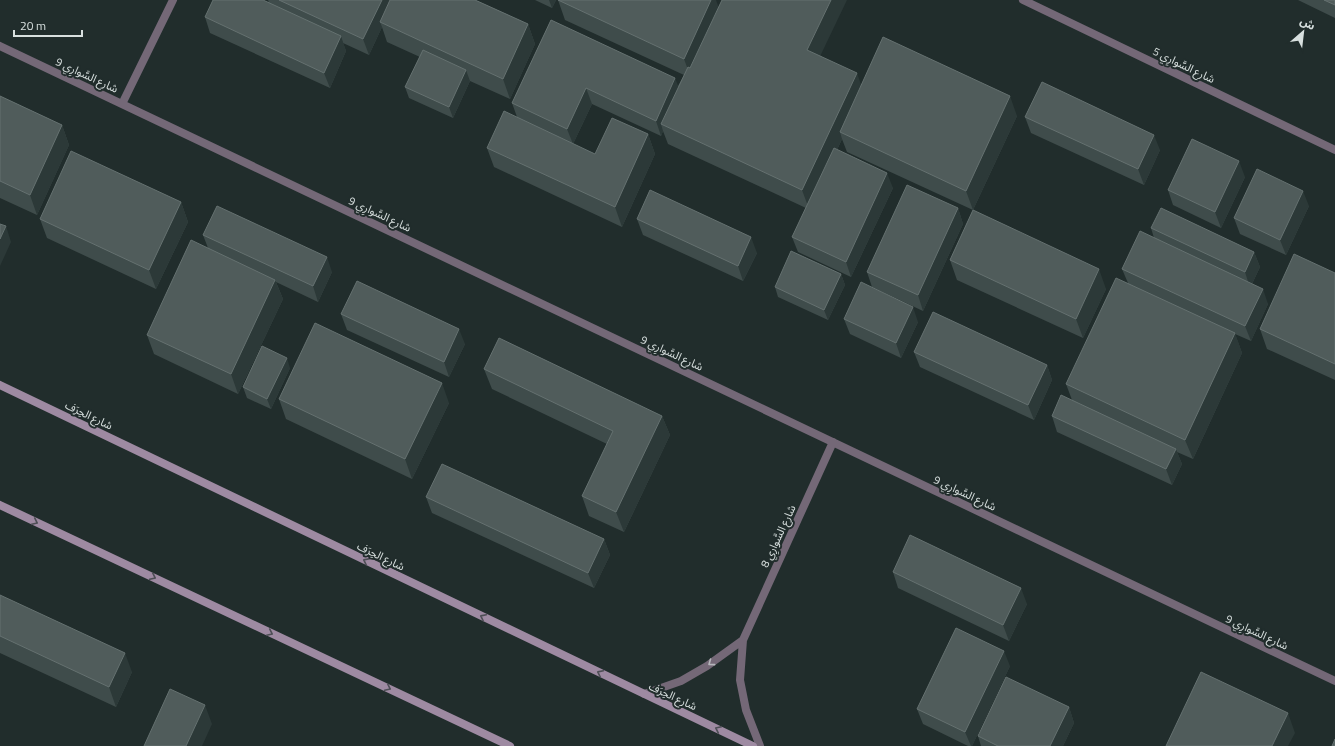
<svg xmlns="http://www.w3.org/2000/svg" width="1335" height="746" viewBox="0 0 1335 746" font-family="'Titillium Web','Noto Sans Arabic',sans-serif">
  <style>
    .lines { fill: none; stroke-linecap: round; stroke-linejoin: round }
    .street { stroke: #746877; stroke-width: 8 }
    .secondary { stroke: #9e8aa2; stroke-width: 8 }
    .wall { fill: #3f4c4b }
    .shaded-wall { fill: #2c3938 }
    .building { fill: #505c5b; stroke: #657170 }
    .oneway { stroke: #4d4e55 }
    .oneway2 { stroke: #b5b6bb }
    .labels { text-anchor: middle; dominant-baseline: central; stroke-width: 4; stroke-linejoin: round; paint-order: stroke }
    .street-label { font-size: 11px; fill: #d8e0df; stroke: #212d2c }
  </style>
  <rect width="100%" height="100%" fill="#212d2c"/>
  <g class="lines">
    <path class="street" d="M 1023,0 L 1335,150
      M 0,46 L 1335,681
      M 122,104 L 173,0
      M 644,694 L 681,681 L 707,666 L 743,640
      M 760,746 L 746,710 L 740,680 L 743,640 L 833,442"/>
    <path class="secondary" d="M 0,385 L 753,746
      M 0,505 L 510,746"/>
  </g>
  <path class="wall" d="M 268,0 L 475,0 L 528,24 L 535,44 L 510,99 L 470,81 L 453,118 L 409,98 L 405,87 L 420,57 L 387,42 L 382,27 L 369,55 L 343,43 L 346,51 L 330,88 L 210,33 L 205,17 L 269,3 Z
    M 535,0 L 556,0 L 552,8 Z
    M 558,0 L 718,7 L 821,56 L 861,85 L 1017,116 L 973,210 L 1106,289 L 1083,338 L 957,280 L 950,260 L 973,210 L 847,152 L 842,139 L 837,150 L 893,188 L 851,277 L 798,252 L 792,237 L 806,208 L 668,144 L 663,131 L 661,136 L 592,104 L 573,144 L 595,154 L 648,134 L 655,154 L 622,227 L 494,167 L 487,148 L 517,117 L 512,103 L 551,20 L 678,86 L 684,75 L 565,20 Z
    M 1298,0 L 1335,0 L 1335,18 Z
    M 0,96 L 62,125 L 69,145 L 37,215 L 0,198 Z
    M 1025,117 L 1160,150 L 1144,185 L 1031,133 Z
    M 1245,177 L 1221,228 L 1173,205 L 1168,190 Z
    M 181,202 L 188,222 L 156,289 L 47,238 L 40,219 Z
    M 1309,206 L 1286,255 L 1240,234 L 1234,218 Z
    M 958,208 L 963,224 L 923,311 L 872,287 L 867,272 Z
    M 637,219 L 757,253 L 743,281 L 643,235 Z
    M 1151,228 L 1254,252 L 1260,267 L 1252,284 L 1268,304 L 1251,341 L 1235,334 L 1242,353 L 1193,459 L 1177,452 L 1182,464 L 1172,485 L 1057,432 L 1052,416 L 1072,400 L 1066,384 L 1128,283 L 1122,269 L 1154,238 Z
    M 203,235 L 332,272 L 318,302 L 276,282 L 283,299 L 238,394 L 154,354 L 147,335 L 208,248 Z
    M 1335,273 L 1335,380 L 1267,349 L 1260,329 Z
    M 841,274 L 845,285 L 828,320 L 778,297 L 775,287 Z
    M 341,314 L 465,344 L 449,377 L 347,330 Z
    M 844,319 L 918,322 L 901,358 L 850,334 Z
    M 914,352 L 1047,365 L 1052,380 L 1034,420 L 920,367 Z
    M 290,368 L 271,409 L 247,398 L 243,387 Z
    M 484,369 L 662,416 L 670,435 L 624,532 L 589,516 L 582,496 L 607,444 L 492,389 Z
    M 279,399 L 449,403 L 412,479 L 286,419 Z
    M 426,497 L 604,539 L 610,555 L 594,588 L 432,513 Z
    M 893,572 L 1027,604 L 1009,641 L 898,588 Z
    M 0,595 L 132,672 L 116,707 L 0,653 Z
    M 1010,666 L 972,746 L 968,746 L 923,724 L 917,709 Z
    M 1069,707 L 1074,723 L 1063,746 L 981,746 L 978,736 Z"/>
  <path class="shaded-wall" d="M 382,0 L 391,0 L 380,22 L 382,27 L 369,55 L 363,39 Z
    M 549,0 L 556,0 L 552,8 Z
    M 711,0 L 716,0 L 721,14 L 691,78 L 684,59 Z
    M 831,0 L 847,0 L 814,69 L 807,50 Z
    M 528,24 L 535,44 L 510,99 L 503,79 Z
    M 341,36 L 346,51 L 330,88 L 324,73 Z
    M 466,70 L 470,81 L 453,118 L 449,107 Z
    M 857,73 L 864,93 L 840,132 L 842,139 L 809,209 L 802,190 Z
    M 675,78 L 681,93 L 661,124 L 663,131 L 661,136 L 656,121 Z
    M 586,88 L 592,104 L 573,144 L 567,129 Z
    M 1010,96 L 1017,116 L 973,210 L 966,191 Z
    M 62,125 L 69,145 L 37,215 L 30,195 Z
    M 648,134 L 655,154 L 622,227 L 615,207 Z
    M 1154,135 L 1160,150 L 1144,185 L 1138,169 Z
    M 1239,161 L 1245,177 L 1221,228 L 1215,212 Z
    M 887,173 L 893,188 L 851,277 L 846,262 Z
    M 1303,191 L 1309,206 L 1286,255 L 1280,240 Z
    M 181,202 L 188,222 L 156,289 L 149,270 Z
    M 958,208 L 963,224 L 923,311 L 918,295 Z
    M 6,226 L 11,242 L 0,266 L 0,239 Z
    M 751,237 L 757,253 L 743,281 L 738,266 Z
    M 1254,252 L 1260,267 L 1250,288 L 1245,272 Z
    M 327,257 L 332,272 L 318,302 L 313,286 Z
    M 1099,269 L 1106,289 L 1083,338 L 1076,319 Z
    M 841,274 L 845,285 L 828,320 L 824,310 Z
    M 275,280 L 283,299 L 238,394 L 231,374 Z
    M 1263,289 L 1268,304 L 1251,341 L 1245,326 Z
    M 913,307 L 918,322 L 901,358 L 896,343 Z
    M 459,329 L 465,344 L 449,377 L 444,362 Z
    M 1235,333 L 1242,353 L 1193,459 L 1185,440 Z
    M 287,358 L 290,368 L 271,409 L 267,399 Z
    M 1047,365 L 1052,380 L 1034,420 L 1028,405 Z
    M 442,383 L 449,403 L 412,479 L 405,459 Z
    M 662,416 L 670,435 L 624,532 L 616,512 Z
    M 1176,449 L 1182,464 L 1172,485 L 1166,469 Z
    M 604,539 L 610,555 L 594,588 L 588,573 Z
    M 1021,588 L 1027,604 L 1009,641 L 1003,625 Z
    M 1004,651 L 1010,666 L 972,746 L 971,746 L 965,732 Z
    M 125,653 L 132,672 L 116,707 L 109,687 Z
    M 205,705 L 212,724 L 202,746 L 186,746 Z
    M 1069,707 L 1074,723 L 1063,746 L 1050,746 Z
    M 1288,713 L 1295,733 L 1288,746 L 1272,746 Z"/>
  <path class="building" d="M 213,0 L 263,0 L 341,36 L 324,73 L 205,17 Z
    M 279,0 L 382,0 L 363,39 Z
    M 390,0 L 475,0 L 528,24 L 503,79 L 380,22 Z
    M 558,0 L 711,0 L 684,59 Z
    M 722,0 L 831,0 L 807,50 L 857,73 L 802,190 L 661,124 L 688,67 L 690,68 Z
    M 1324,0 L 1335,0 L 1335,5 Z
    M 551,20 L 675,78 L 656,121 L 586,88 L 567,129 L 512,103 Z
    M 883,37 L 1010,96 L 966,191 L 840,132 Z
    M 423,50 L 466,70 L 449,107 L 405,87 Z
    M 1042,82 L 1154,135 L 1138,169 L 1025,117 Z
    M 0,96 L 62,125 L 30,195 L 0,181 Z
    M 504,111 L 595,154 L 612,118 L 648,134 L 615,207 L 487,148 Z
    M 1192,139 L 1239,161 L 1215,212 L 1168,190 Z
    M 834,148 L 887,173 L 846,262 L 792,237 Z
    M 71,151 L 181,202 L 149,270 L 40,219 Z
    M 1257,169 L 1303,191 L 1280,240 L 1234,218 Z
    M 907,185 L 958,208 L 918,295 L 867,272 Z
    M 650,190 L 751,237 L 738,266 L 637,219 Z
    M 217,206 L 327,257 L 313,286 L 203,235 Z
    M 1161,208 L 1254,252 L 1245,272 L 1151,228 Z
    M 973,210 L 1099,269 L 1076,319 L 950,260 Z
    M 0,224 L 6,226 L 0,239 Z
    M 1140,231 L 1263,289 L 1245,326 L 1122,269 Z
    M 191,240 L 275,280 L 231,374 L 147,335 Z
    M 791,251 L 841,274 L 824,310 L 775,287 Z
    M 1294,254 L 1335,273 L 1335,364 L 1260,329 Z
    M 1116,278 L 1235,333 L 1185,440 L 1066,384 Z
    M 357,281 L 459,329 L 444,362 L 341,314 Z
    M 861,282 L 913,307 L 896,343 L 844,319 Z
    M 933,312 L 1047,365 L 1028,405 L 914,352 Z
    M 315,323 L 442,383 L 405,459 L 279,399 Z
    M 499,338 L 662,416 L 616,512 L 582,496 L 613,431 L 484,369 Z
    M 262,346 L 287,358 L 267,399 L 243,387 Z
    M 1061,395 L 1176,449 L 1166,469 L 1052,416 Z
    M 442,464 L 604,539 L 588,573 L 426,497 Z
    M 910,535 L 1021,588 L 1003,625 L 893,572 Z
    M 0,595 L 125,653 L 109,687 L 0,636 Z
    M 956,628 L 1004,651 L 965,732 L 917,709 Z
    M 1201,672 L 1288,713 L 1272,746 L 1166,746 Z
    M 1006,677 L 1069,707 L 1050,746 L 998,746 L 978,736 Z
    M 170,689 L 205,705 L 186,746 L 144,746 Z
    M 1335,739 L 1335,746 L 1332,746 Z"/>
  <defs><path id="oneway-chevron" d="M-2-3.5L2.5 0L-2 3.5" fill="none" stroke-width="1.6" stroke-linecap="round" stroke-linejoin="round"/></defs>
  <g class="oneway">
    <use href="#oneway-chevron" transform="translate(35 522) rotate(25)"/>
    <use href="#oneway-chevron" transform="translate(366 561) rotate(-154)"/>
    <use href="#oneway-chevron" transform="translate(153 577) rotate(25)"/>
    <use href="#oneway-chevron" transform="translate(483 617) rotate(-154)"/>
    <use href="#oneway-chevron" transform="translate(270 633) rotate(25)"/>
    <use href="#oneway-chevron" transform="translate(600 673) rotate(-154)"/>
    <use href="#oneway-chevron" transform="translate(388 688) rotate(25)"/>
    <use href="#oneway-chevron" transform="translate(718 729) rotate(-155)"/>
  </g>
  <use class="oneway2" href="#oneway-chevron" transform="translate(711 663) rotate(144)"/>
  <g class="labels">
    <g class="street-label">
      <text transform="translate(1184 65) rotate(26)">شارع السَّوارِي 5</text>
      <text transform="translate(87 75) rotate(25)">شارع السَّوارِي 9</text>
      <text transform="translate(380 214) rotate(25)">شارع السَّوارِي 9</text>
      <text transform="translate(672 353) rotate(25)">شارع السَّوارِي 9</text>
      <text transform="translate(89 415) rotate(26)">شارع الحِرَف</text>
      <text transform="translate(965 493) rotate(25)">شارع السَّوارِي 9</text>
      <text transform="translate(778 536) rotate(-65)">شارع السَّوارِي 8</text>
      <text transform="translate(381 556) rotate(26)">شارع الحِرَف</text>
      <text transform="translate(1257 632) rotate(25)">شارع السَّوارِي 9</text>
      <text transform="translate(673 696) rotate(25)">شارع الحِرَف</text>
    </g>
  </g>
  <g transform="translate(1303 32) rotate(28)" stroke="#212d2c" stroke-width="3" paint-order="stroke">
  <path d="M0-3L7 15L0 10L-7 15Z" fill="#d8e0df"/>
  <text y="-6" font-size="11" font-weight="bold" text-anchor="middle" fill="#d8e0df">ش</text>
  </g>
  <path d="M14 30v6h68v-6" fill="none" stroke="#d8e0df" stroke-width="2"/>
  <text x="20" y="30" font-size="12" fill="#d8e0df" stroke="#212d2c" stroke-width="3" paint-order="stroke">20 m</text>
</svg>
